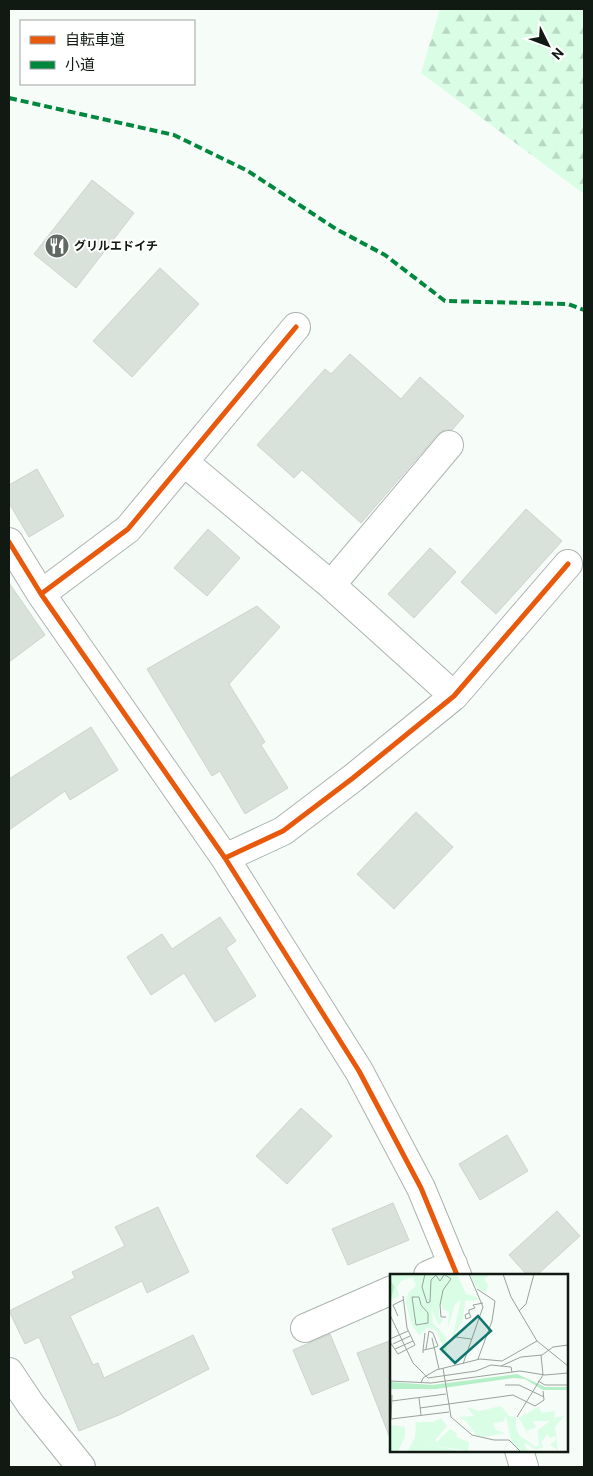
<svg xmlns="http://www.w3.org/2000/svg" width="593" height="1476" viewBox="0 0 593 1476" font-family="Roboto,'Noto Sans JP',sans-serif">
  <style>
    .forest { fill: url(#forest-firs) }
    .building { fill: #d9e1db; stroke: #cdd4cf }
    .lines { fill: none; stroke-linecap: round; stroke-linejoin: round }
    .minor-casing { stroke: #acb4af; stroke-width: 30 }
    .minor { stroke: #fefffe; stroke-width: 28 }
    .quiet { stroke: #00873e; stroke-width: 4; stroke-dasharray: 8 4; stroke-linecap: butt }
    .cycleway-casing { stroke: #fff; stroke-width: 8 }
    .cycleway { stroke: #e8590c; stroke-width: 5 }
    .labels { text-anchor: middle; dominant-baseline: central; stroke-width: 4; stroke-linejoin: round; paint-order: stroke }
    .poi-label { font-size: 12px; font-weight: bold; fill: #101a13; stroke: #fff; text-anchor: start }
    .inset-river { fill: none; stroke: #b4efc8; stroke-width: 2.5 }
    .inset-road { fill: none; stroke: #9aa29c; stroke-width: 1 }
    .view { fill: #0f766e; fill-opacity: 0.15; stroke: #0f766e; stroke-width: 2.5 }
    .inset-edge { fill: none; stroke: #101a13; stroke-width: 2.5 }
  </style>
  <defs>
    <pattern id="forest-firs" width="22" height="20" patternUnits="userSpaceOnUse" patternTransform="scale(1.25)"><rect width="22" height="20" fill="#d9fde5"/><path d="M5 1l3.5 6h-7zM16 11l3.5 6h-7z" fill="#b9d8c4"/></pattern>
  </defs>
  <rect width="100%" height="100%" fill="#f6fcf8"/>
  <path class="forest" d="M 440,9 L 584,9 L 584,194 L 421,73 Z"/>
  <path class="building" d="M 92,180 L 134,213 L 76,288 L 34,254 Z
    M 160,268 L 199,304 L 132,377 L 93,341 Z
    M 350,354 L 401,399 L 420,377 L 464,416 L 452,430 L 444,430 L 437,435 L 361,523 L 302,470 L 294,478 L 257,445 L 325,369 L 331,374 Z
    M 37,469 L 64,516 L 29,537 L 9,503 L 9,485 Z
    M 526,509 L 562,541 L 496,614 L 461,582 Z
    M 208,529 L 240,558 L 207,596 L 174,568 Z
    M 430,548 L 456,572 L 414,618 L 388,594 Z
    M 9,583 L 45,635 L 9,662 Z
    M 257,606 L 280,627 L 229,684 L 265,742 L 261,745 L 288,788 L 245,814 L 220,771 L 212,776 L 147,669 Z
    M 91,727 L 118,770 L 70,800 L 65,791 L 9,830 L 9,779 Z
    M 416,812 L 453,847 L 394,909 L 357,874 Z
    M 220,917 L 236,941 L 226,948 L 256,996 L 215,1022 L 184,973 L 151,995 L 127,957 L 162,934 L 172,949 Z
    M 301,1108 L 332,1136 L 287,1184 L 256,1156 Z
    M 507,1135 L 528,1171 L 480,1200 L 459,1164 Z
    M 393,1203 L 409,1240 L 348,1265 L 332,1229 Z
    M 158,1207 L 189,1272 L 147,1293 L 142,1281 L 70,1316 L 93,1365 L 98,1363 L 104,1378 L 193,1335 L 209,1369 L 119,1415 L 79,1431 L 39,1337 L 25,1344 L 9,1311 L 75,1278 L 72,1272 L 125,1246 L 115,1227 Z
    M 557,1211 L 580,1236 L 537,1275 L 527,1275 L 509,1255 Z
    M 330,1334 L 349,1380 L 312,1395 L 293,1350 Z
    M 392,1340 L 392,1437 L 390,1438 L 357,1353 Z"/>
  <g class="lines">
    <defs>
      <path id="minor" d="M 184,462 L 331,585 L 454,696
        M 9,542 L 41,594 L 225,858 L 359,1071 L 421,1188 L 457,1275
        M 331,585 L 449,445
        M 41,594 L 128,529 L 296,327
        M 225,858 L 283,831 L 353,778 L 454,696 L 568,564
        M 428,1275 L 453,1264
        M 305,1328 L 392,1290
        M 9,1372 L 31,1405 L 81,1467
        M 519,1450 L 524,1467"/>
    </defs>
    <use href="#minor" class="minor-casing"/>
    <use href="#minor" class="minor"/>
    <path class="quiet" d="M 9,98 L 174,135 L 248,171 L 336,229 L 385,255 L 445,301 L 568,304 L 584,310"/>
    <defs>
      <path id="cycleway" d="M 9,542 L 41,594 L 225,858 L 359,1071 L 421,1188 L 457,1275
        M 41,594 L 128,529 L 296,327
        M 225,858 L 283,831 L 353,778 L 454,696 L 568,564"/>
    </defs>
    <use href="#cycleway" class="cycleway-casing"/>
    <use href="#cycleway" class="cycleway"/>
  </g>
  <defs>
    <symbol id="restaurant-disc" viewBox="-11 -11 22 22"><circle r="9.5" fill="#606963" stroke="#fff"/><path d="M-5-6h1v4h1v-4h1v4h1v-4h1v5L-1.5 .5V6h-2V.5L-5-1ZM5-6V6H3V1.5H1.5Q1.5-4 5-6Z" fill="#fff"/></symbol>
  </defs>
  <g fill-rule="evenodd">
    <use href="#restaurant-disc" x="43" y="232" width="28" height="28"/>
  </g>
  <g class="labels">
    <g class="poi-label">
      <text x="74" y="246">グリルエドイチ</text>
    </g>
  </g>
  <g transform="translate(390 1274)">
    <rect width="178" height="178" fill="#f6fcf8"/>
    <path d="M 80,0 L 101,0 L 94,5 L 98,11 L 96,19 L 86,13 ZM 111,132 L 119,142 L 126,143 L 126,154 L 129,161 L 146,173 L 149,171 L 148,156 L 160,147 L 143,147 L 146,153 L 137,157 L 140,164 L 129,144 L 148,133 L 152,139 L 165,137 L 164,144 L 174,142 L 165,153 L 168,176 L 160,171 L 166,166 L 165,162 L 159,164 L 158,159 L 151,169 L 153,174 L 144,175 L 136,169 L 134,171 L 138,177 L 131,177 L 121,167 L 116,142 L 113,148 L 103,149 L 106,156 L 115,159 L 94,163 L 86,161 L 77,148 L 69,143 L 84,142 L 77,133 L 89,137 ZM 35,166 L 47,172 L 68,177 L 22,177 L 25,168 Z" fill="#d9fde5"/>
    <path d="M 0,0 L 67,0 L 76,20 L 87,23 L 87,26 L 75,27 L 73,46 L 62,65 L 71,26 L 65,30 L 58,54 L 59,37 L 53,36 L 52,31 L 49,32 L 49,43 L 53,46 L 49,51 L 42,37 L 43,49 L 56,63 L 57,77 L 51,80 L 52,69 L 46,56 L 37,54 L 29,61 L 22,51 L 16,29 L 18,19 L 26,12 L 23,3 L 11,7 L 7,13 L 9,22 L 0,27 ZM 51,144 L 57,152 L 45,166 L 47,168 L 60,155 L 67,160 L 66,163 L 79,168 L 78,177 L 47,172 L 35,166 L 26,168 L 22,177 L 18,177 L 25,163 L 26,148 L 43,148 ZM 5,151 L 15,153 L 15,163 L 8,177 L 0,177 L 0,152 Z" fill="#d9fde5"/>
    <path d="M 127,100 L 155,113 L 178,113 L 177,116 L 153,116 L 135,105 L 124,104 L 46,115 L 1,115 L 0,118 L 0,108 L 42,111 Z" fill="#b4efc8"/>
    <path class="inset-river" d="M 0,8 L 3,13 L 0,24"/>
    <path class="inset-road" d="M 35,0 L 32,13 L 37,29 L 40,28 L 41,6 L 46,1M 45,0 L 50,7 L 54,1M 54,0 L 61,5 L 53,16 L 50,31 L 51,43 L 56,43M 113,0 L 121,23 L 147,67 L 178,92M 87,15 L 105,27 L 102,47 L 88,85M 22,23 L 29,23 L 31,31 L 38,39 L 38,49 L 26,51 ZM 129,37 L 136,30 L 144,0M 79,39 L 75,41 L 76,45 L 81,43 L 79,39 L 79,36 L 85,34 L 83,31 L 93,29M 0,41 L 23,89 L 38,104 L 86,97 L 101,91 L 121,93 L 122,98M 8,42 L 3,31 L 13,26M 66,63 L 81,65M 42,64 L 49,95M 0,65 L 18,57M 0,68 L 8,80 L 25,71 L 17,54 L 13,22M 3,70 L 20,62M 5,75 L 23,67M 33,76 L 35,59M 33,79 L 33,76 L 34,76 L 43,74 L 48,72 L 43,59 L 39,57 L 36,75M 73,90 L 93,33 L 79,0M 111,92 L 131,83 L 152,81 L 163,73 L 178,71M 53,94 L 61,143 L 82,161 L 104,166 L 119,166 L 130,177M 0,107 L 41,109 L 130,97 L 155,101 L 178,99M 148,107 L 155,111 L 178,111M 31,109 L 33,104 L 46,96 L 90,85 L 112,87 L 147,67M 115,111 L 129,111 L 154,123M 2,121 L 1,145 L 59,138M 29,124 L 31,141M 2,127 L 56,120M 30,134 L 123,121 L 145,132 L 154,126 L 153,117M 127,143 L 153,101 L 151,81"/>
    <path class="view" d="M 88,42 L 101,57 L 65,89 L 51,75 Z"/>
    <rect width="178" height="178" class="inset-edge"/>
  </g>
  <rect width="593" height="1476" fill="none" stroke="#101a13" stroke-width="20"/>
  <rect x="20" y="20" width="175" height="65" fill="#ffffff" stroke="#9fa3a1"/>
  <rect x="30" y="36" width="25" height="8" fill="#e8590c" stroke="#9fa3a1"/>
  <text x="65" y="45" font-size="15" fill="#101a13">自転車道</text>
  <rect x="30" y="61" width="25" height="8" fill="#00873e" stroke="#9fa3a1"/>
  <text x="65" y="70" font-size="15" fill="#101a13">小道</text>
  <g transform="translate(548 45) rotate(132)" stroke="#ffffff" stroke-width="4" paint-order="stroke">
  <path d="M0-4L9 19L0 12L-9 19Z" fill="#101a13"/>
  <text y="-8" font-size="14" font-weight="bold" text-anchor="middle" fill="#101a13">N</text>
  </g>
</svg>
